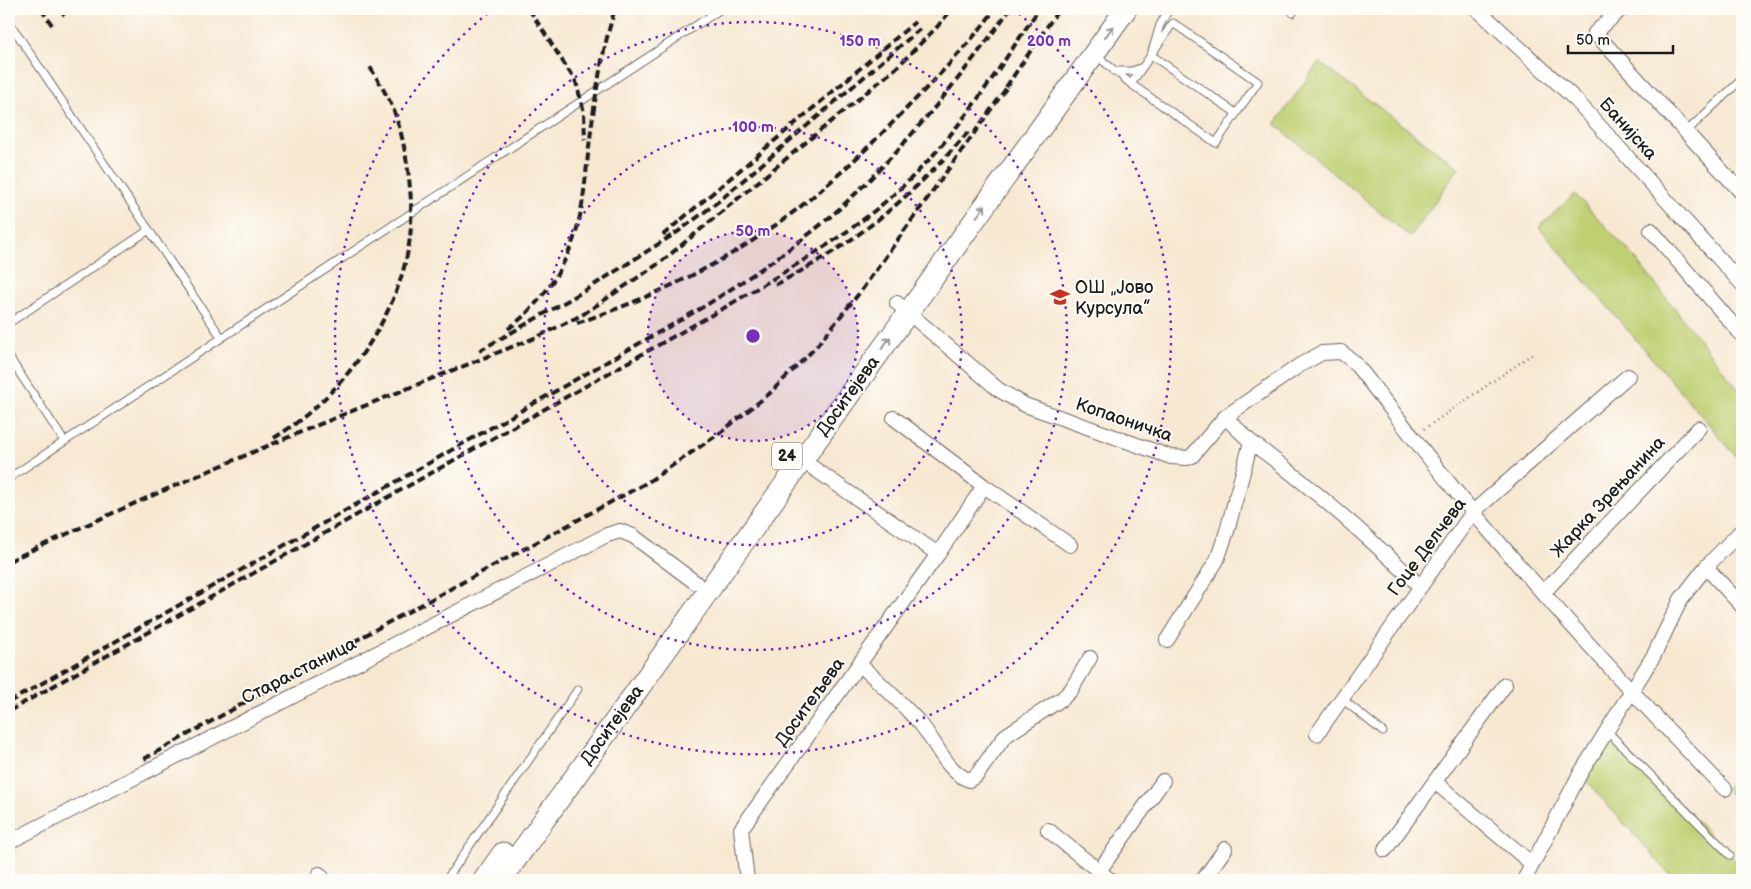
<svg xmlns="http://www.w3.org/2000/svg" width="1751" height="889" viewBox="0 0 1751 889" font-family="'Balsamiq Sans',sans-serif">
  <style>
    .green { fill: #bfd073; stroke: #6e7648 }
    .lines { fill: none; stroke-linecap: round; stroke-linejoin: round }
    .lane-casing { stroke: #69635c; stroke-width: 9 }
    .street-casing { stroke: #69635c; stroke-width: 16 }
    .primary-casing { stroke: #69635c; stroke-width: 23 }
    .path { stroke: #69635c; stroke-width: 2.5; stroke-dasharray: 1 4; stroke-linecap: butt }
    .lane { stroke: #fff; stroke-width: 7 }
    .street { stroke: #fff; stroke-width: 14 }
    .primary { stroke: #fff; stroke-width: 21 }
    .rail { stroke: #1c1c1c; stroke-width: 4; stroke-dasharray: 8 4; stroke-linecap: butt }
    .oneway { stroke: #999 }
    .ring { fill: none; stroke: #7b2cbf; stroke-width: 2.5; stroke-dasharray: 2.5 5 }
    .labels { text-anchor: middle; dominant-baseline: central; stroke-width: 4; stroke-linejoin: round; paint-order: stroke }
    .shield { fill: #fdfcf7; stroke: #605f5e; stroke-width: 1 }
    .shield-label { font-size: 16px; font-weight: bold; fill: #1c1c1c }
    .street-label { font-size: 18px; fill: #1c1c1c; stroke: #fdfcf7 }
    .poi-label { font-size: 18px; fill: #1c1c1c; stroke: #fdfcf7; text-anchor: start }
    .centre { fill: #7b2cbf; stroke: #fdfcf7; stroke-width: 2.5 }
    .ring-label { font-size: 15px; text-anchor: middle; font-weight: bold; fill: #7b2cbf; stroke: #fdfcf7; stroke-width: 4; stroke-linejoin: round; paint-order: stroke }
  </style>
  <rect width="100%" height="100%" fill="#fdfcf7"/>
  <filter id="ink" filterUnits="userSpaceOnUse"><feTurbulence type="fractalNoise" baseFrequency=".02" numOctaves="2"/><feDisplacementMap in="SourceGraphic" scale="10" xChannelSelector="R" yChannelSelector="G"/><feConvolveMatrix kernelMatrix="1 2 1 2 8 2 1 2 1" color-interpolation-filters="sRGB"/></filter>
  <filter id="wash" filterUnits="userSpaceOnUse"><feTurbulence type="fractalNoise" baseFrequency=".0096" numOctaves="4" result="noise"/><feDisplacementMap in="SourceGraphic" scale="20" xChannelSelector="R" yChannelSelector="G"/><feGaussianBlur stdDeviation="1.12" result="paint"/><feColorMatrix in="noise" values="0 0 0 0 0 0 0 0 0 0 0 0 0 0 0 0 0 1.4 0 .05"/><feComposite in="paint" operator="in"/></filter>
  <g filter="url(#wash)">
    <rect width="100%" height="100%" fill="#f7e8d2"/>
    <path class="green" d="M 1319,62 L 1459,168 L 1410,237 L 1275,124 Z
      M 1575,194 L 1631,253 L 1742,394 L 1742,463 L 1539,227 Z
      M 1607,731 L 1742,867 L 1742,880 L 1667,880 L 1671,876 L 1580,774 Z
      M 1742,774 L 1742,809 L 1725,789 Z"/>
  </g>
  <g filter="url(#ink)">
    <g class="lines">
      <defs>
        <path id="lane" d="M 1169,9 L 1160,25 L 1151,55 L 1236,113
          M 1293,13 L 1294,9
          M 9,22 L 221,337
          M 1173,23 L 1258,82 L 1216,143 L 1131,84 Z
          M 1097,56 L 1131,84
          M 1114,71 L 1132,71 L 1143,67
          M 1687,131 L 1742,79
          M 9,323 L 149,230
          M 9,357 L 64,441
          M 9,478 L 721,9
          M 1341,698 L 1383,732
          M 1607,731 L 1730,855
          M 446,880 L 578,689"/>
        <path id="street" d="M 1477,9 L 1575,99 L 1742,284
          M 1621,9 L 1595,33 L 1742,193
          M 1651,230 L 1742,335
          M 897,303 L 999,390 L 1025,405 L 1171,457 L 1187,458 L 1192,456 L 1225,417 L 1300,365 L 1322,353 L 1341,352 L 1354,362 C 1394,412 1432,464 1474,513 C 1554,608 1638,700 1725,789
          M 894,418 L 984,486 L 1070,545
          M 1251,442 C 1311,486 1366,535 1420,586
          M 938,554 L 984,486
          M 1706,567 L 1742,606
          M 1544,592 L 1699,428
          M 1167,640 L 1217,560 L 1227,531 L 1251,442 L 1225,417
          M 860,665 C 881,683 900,702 919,722 C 935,740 946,772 969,780 L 976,776 L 1005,736 L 1063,698 L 1071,690 L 1090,658
          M 1317,734 L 1473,512 L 1628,376
          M 1435,782 L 1532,864
          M 1048,830 L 1110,880
          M 9,842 L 607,535 L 620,531 L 633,536 L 696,583
          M 1385,850 L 1505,685
          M 1099,871 L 1163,781
          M 319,874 L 324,880
          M 747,880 L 741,829 L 938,554 L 790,452
          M 1203,880 L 1225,849
          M 1524,880 L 1580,774 L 1654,655 L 1681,599 L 1706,567 L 1742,530"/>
        <path id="primary" d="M 484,880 L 503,853
          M 501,880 L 1126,9"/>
      </defs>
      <use href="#lane" class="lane-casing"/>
      <use href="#street" class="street-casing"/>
      <use href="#primary" class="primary-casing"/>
      <path class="path" d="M 1424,429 L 1534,353"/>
      <use href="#lane" class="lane"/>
      <use href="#street" class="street"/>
      <use href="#primary" class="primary"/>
      <path class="rail" d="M 41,9 L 52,25
        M 60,9 L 66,17
        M 529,9 L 576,82 L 584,112 L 585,140
        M 1006,87 L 1059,9
        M 663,235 L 915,22
        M 775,285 C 855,244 910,199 969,131
        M 577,323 C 649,299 719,266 780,222 C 826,189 868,148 907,108 C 937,77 970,44 995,9
        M 508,329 C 538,307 562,273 574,238 C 583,212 585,182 588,155 C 594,106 600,56 615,9
        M 479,351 L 586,290 L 679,231 L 719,201 L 920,29
        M 274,438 C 340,398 397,321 409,244 C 415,210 408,155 398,123 C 393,103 379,83 369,65
        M 9,561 C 182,479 359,407 537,337 L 582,315 L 661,262 L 896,68 L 937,27 L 952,9
        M 9,702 L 705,306 C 756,273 808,239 851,198 C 911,140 962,76 1010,9
        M 9,711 L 724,308 C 782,273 841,241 892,196 C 952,144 995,74 1039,9
        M 144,759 L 380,627 L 648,482 L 720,433 L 769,394 L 815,348 L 861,291 L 1010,83"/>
    </g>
    <defs><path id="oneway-shaft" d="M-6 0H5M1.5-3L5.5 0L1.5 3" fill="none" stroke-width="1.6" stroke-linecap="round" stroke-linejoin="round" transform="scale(1.25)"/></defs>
    <g class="oneway">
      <use href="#oneway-shaft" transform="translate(1109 32) rotate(-54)"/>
      <use href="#oneway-shaft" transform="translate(981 211) rotate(-54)"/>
      <use href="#oneway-shaft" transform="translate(886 343) rotate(-54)"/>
    </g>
  </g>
  <circle cx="753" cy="336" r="105" fill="#7b2cbf" fill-opacity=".12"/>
  <g class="ring">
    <circle cx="753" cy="336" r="105"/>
    <circle cx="753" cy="336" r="209"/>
    <circle cx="753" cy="336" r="314"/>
    <path d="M1013 9A418 418 0 1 1 493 9"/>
  </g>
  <defs>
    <symbol id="school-bare" viewBox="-9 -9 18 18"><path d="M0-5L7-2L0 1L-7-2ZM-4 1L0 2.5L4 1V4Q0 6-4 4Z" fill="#c8321e" stroke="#fdfcf7" stroke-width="2.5" paint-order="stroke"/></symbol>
  </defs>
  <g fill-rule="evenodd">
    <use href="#school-bare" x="1046" y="283" width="28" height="28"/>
  </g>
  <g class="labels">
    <rect class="shield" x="772" y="442.5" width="30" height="27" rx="4"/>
    <g class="shield-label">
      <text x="787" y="456">24</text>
    </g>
    <g class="street-label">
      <text transform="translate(1628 129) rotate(48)">Банијска</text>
      <text transform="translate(848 396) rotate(-54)">Доситејева</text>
      <text transform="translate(1124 420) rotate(19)">Копаоничка</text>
      <text transform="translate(1608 497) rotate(-47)">Жарка Зрењанина</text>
      <text transform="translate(1427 547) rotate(-53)">Гоце Делчева</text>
      <text transform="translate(299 671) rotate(-27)">Стара станица</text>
      <text transform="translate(810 702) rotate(-54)">Доситељева</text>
      <text transform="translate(612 725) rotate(-54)">Доситејева</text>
    </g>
    <g class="poi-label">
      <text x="1075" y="287">ОШ „Јово<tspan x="1075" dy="21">Курсула”</tspan></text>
    </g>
  </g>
  <circle cx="753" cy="336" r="8" class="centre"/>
  <g class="ring-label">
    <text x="1049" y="46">200 m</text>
    <text x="860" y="46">150 m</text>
    <text x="753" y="132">100 m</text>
    <text x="753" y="236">50 m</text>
  </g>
  <rect width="1751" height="889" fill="none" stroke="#fdfcf7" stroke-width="30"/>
  <path d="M1568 45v8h105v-8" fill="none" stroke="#1c1c1c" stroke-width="2.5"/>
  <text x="1576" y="45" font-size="15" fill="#1c1c1c" stroke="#fdfcf7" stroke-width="4" paint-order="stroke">50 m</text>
</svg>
